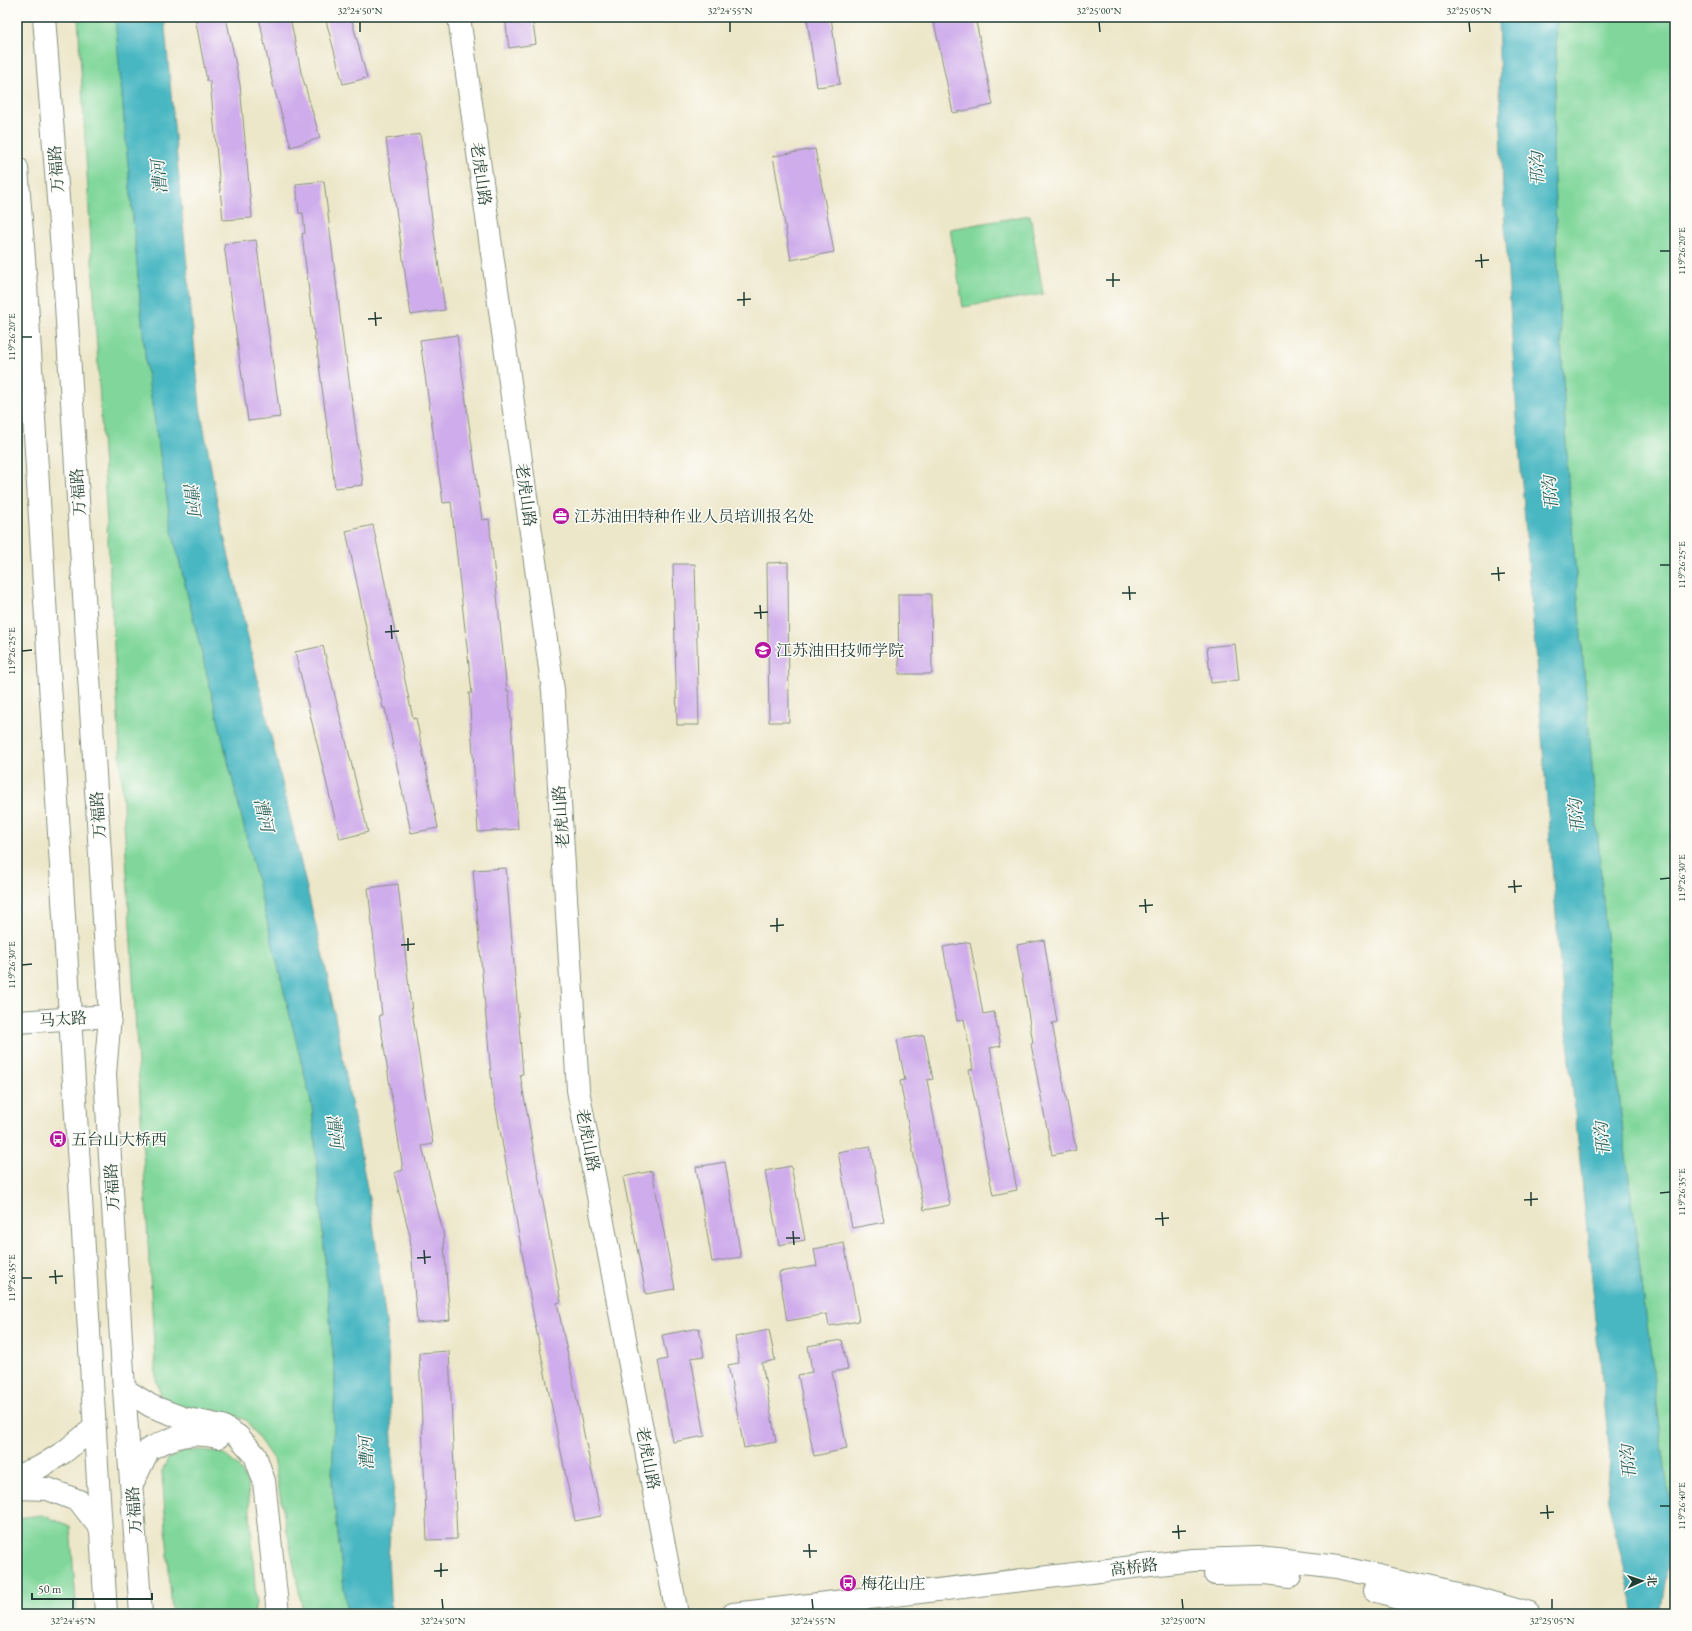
<svg xmlns="http://www.w3.org/2000/svg" width="1692" height="1631" viewBox="0 0 1692 1631" font-family="'EB Garamond','Noto Serif SC',serif">
  <style>
    .green { fill: #81d79b; stroke: #508a68 }
    .water { fill: #48b7c2; stroke: #347a7b }
    .building { fill: #cfaceb }
    .lines { fill: none; stroke-linecap: round; stroke-linejoin: round }
    .minor-casing { stroke: #86927f; stroke-width: 24 }
    .major-casing { stroke: #86927f; stroke-width: 24 }
    .minor { stroke: #fff; stroke-width: 22 }
    .major { stroke: #fff; stroke-width: 22 }
    .ticks { fill: none; stroke: #1f3d34; stroke-width: 1.5 }
    .labels { text-anchor: middle; dominant-baseline: central; stroke-width: 3; stroke-linejoin: round; paint-order: stroke }
    .street-label { font-size: 16px; fill: #1f3d34; stroke: #fdfcf7 }
    .poi-label { font-size: 16px; fill: #1f3d34; stroke: #fdfcf7; text-anchor: start }
    .water-label { font-size: 17px; font-style: italic; fill: #2b625f; stroke: #fdfcf7 }
    .neatline { fill: none; stroke: #1f3d34; stroke-width: 1.5 }
    .ticks-label { font-size: 10px; text-anchor: middle; fill: #1f3d34 }
  </style>
  <rect width="100%" height="100%" fill="#fdfcf7"/>
  <filter id="ink" filterUnits="userSpaceOnUse"><feTurbulence type="fractalNoise" baseFrequency=".025" numOctaves="2"/><feDisplacementMap in="SourceGraphic" scale="8" xChannelSelector="R" yChannelSelector="G"/><feConvolveMatrix kernelMatrix="1 2 1 2 8 2 1 2 1" color-interpolation-filters="sRGB"/></filter>
  <filter id="wash" filterUnits="userSpaceOnUse"><feTurbulence type="fractalNoise" baseFrequency=".012" numOctaves="4" result="noise"/><feDisplacementMap in="SourceGraphic" scale="16" xChannelSelector="R" yChannelSelector="G"/><feGaussianBlur stdDeviation="0.9" result="paint"/><feColorMatrix in="noise" values="0 0 0 0 0 0 0 0 0 0 0 0 0 0 0 0 0 1.4 0 .05"/><feComposite in="paint" operator="in"/></filter>
  <g filter="url(#wash)">
    <rect width="100%" height="100%" fill="#ede7ca"/>
    <path class="green" d="M 78,17 L 115,17 L 146,366 L 172,531 L 312,1106 L 335,1378 L 332,1483 L 347,1614 L 304,1614 L 303,1612 L 273,1459 L 246,1420 L 220,1411 L 178,1408 L 161,1395 L 156,1380 Z
      M 1557,17 L 1675,17 L 1675,1517 L 1668,1492 L 1621,1115 L 1567,467 L 1553,159 Z
      M 1030,215 L 1043,294 L 963,307 L 950,229 Z
      M 203,1450 L 222,1453 L 238,1466 L 248,1484 L 256,1602 L 254,1614 L 172,1614 L 162,1471 L 168,1459 L 185,1451 Z
      M 42,1515 L 70,1526 L 77,1614 L 17,1614 L 17,1518 Z"/>
    <path class="water" d="M 115,17 L 164,17 L 200,407 L 221,523 L 327,974 L 372,1215 L 387,1330 L 394,1485 L 388,1558 L 391,1614 L 347,1614 L 332,1483 L 335,1378 L 312,1106 L 172,531 L 146,366 Z
      M 1498,17 L 1557,17 L 1553,159 L 1567,467 L 1621,1115 L 1668,1492 L 1675,1517 L 1675,1533 L 1673,1533 L 1660,1614 L 1634,1614 L 1633,1605 L 1607,1498 L 1610,1457 L 1559,953 L 1518,432 L 1503,193 Z"/>
    <g id="blocks">
      <path class="building" d="M 195,17 L 226,17 L 240,85 L 252,218 L 223,220 L 210,81 L 207,81 Z
        M 259,17 L 290,17 L 301,72 L 320,138 L 291,147 L 272,81 Z
        M 325,17 L 351,17 L 367,78 L 343,84 Z
        M 505,17 L 532,17 L 536,44 L 509,48 Z
        M 818,17 L 831,17 L 840,84 L 817,87 L 807,19 Z
        M 933,17 L 975,17 L 993,105 L 953,113 Z
        M 420,134 L 445,310 L 411,315 L 386,139 Z
        M 815,149 L 834,252 L 791,260 L 773,156 Z
        M 324,181 L 345,357 L 346,357 L 363,485 L 335,488 L 316,341 L 315,341 L 302,234 L 305,233 L 303,213 L 299,213 L 296,184 Z
        M 256,240 L 280,417 L 248,421 L 224,244 Z
        M 457,335 L 482,520 L 489,519 L 507,691 L 509,691 L 518,829 L 478,832 L 469,693 L 472,693 L 451,502 L 443,503 L 420,340 Z
        M 373,525 L 413,719 L 416,718 L 438,828 L 411,833 L 385,708 L 383,708 L 346,531 Z
        M 788,562 L 789,722 L 769,722 L 767,563 Z
        M 673,564 L 695,564 L 699,725 L 677,725 Z
        M 898,594 L 931,594 L 932,674 L 899,674 Z
        M 1235,644 L 1239,680 L 1211,683 L 1207,647 Z
        M 323,646 L 368,832 L 340,839 L 295,652 Z
        M 506,868 L 523,1074 L 520,1074 L 561,1302 L 557,1303 L 601,1516 L 575,1521 L 535,1324 L 492,1086 L 473,870 Z
        M 398,884 L 410,998 L 433,1144 L 422,1146 L 443,1232 L 450,1320 L 417,1323 L 410,1236 L 394,1173 L 403,1170 L 379,1015 L 382,1015 L 368,888 Z
        M 1044,940 L 1057,1022 L 1052,1023 L 1076,1150 L 1052,1155 L 1031,1044 L 1033,1043 L 1017,945 Z
        M 970,942 L 983,1014 L 994,1012 L 1001,1046 L 990,1048 L 1017,1190 L 993,1195 L 969,1070 L 973,1069 L 964,1019 L 957,1021 L 943,947 Z
        M 924,1035 L 933,1079 L 927,1080 L 950,1205 L 924,1210 L 900,1081 L 905,1080 L 897,1040 Z
        M 870,1146 L 884,1222 L 852,1228 L 838,1152 Z
        M 725,1162 L 741,1257 L 712,1262 L 696,1167 Z
        M 791,1166 L 805,1240 L 779,1245 L 765,1171 Z
        M 652,1171 L 675,1289 L 646,1294 L 623,1177 Z
        M 844,1243 L 859,1321 L 829,1326 L 827,1314 L 787,1321 L 779,1272 L 817,1266 L 814,1249 Z
        M 699,1328 L 704,1356 L 691,1358 L 705,1436 L 673,1442 L 658,1361 L 667,1359 L 662,1335 Z
        M 769,1330 L 775,1360 L 762,1363 L 776,1442 L 744,1448 L 728,1365 L 739,1363 L 735,1337 Z
        M 842,1340 L 848,1369 L 832,1372 L 847,1449 L 814,1456 L 798,1375 L 812,1372 L 808,1346 Z
        M 449,1351 L 457,1539 L 427,1540 L 419,1353 Z"/>
    </g>
  </g>
  <g filter="url(#ink)">
    <use href="#blocks" fill-opacity="0" stroke="#86927f" stroke-width="1"/>
    <g class="lines">
      <defs>
        <path id="minor" d="M 459,17 L 553,690 L 578,1090 L 677,1614
          M 17,1022 L 110,1016"/>
        <path id="major" d="M 44,17 L 65,289 L 110,1016 L 105,1074 L 124,1389 L 141,1614
          M 17,168 L 26,285 L 106,1614
          M 124,1389 L 151,1406 L 183,1418 L 222,1426 L 238,1436 L 255,1455 L 264,1481 L 278,1614
          M 17,1476 L 40,1467 L 64,1452 L 94,1428
          M 132,1484 L 149,1449 C 177,1436 186,1431 218,1437
          M 17,1488 L 48,1489 L 79,1501 L 100,1528
          M 1215,1574 L 1266,1573 L 1290,1576
          M 1375,1591 L 1472,1614
          M 733,1614 L 1193,1560 L 1259,1558 L 1338,1567 L 1475,1598 L 1530,1614"/>
      </defs>
      <use href="#minor" class="minor-casing"/>
      <use href="#major" class="major-casing"/>
      <use href="#minor" class="minor"/>
      <use href="#major" class="major"/>
    </g>
  </g>
  <path class="ticks" d="M 360,22 L 360,32M 730,22 L 730,32M 1099,22 L 1100,32M 1469,22 L 1470,32M 1660,251 L 1670,251M 1481,254 L 1482,268M 1475,261 L 1489,260M 1113,273 L 1113,287M 1106,280 L 1120,280M 744,292 L 744,306M 737,300 L 751,299M 375,312 L 376,326M 368,319 L 382,318M 22,337 L 32,337M 1660,565 L 1670,565M 1498,567 L 1499,581M 1491,574 L 1505,573M 1129,586 L 1130,600M 1122,593 L 1136,593M 760,605 L 761,619M 754,613 L 768,612M 391,625 L 392,639M 385,632 L 399,631M 22,651 L 32,650M 1660,879 L 1670,878M 1514,880 L 1515,893M 1508,887 L 1522,886M 1145,899 L 1146,913M 1139,906 L 1153,905M 777,918 L 777,932M 770,926 L 784,925M 408,938 L 408,951M 401,945 L 415,944M 22,965 L 32,964M 1531,1192 L 1531,1206M 1660,1193 L 1670,1192M 1524,1200 L 1538,1199M 1162,1212 L 1163,1226M 1155,1219 L 1169,1218M 793,1231 L 794,1245M 786,1238 L 800,1238M 424,1250 L 425,1264M 417,1258 L 431,1257M 55,1270 L 56,1284M 49,1277 L 63,1276M 22,1278 L 32,1278M 1547,1505 L 1548,1519M 1660,1506 L 1670,1506M 1540,1513 L 1554,1512M 1178,1525 L 1179,1539M 1172,1532 L 1186,1531M 809,1544 L 810,1558M 803,1551 L 817,1551M 441,1563 L 441,1577M 434,1571 L 448,1570M 73,1599 L 73,1609M 442,1599 L 443,1609M 812,1599 L 813,1609M 1182,1599 L 1183,1609M 1552,1599 L 1552,1609"/>
  <defs>
    <symbol id="office-disc" viewBox="-11 -11 22 22"><circle r="9.5" fill="#b5179e" stroke="#fdfcf7"/><path d="M-6-3h4V-5.5h4V-3h4V5H-6ZM-1-4.5V-3h2v-1.5ZM-6 0V1H6V0Z" fill="#fff"/></symbol>
    <symbol id="university-disc" viewBox="-11 -11 22 22"><circle r="9.5" fill="#b5179e" stroke="#fdfcf7"/><path d="M0-5L7-2L0 1L-7-2ZM-4 1L0 2.5L4 1V4Q0 6-4 4Z" fill="#fff"/></symbol>
    <symbol id="bus-disc" viewBox="-11 -11 22 22"><circle r="9.5" fill="#b5179e" stroke="#fdfcf7"/><path d="M-5-6H5V4H4V6H2V4H-2V6H-4V4H-5ZM-3.5-4V0h7V-4ZM-3.5 1.2v1.5H-2V1.2ZM2 1.2v1.5H3.5V1.2Z" fill="#fff"/></symbol>
  </defs>
  <g fill-rule="evenodd">
    <use href="#office-disc" x="551" y="506" width="20" height="20"/>
    <use href="#university-disc" x="753" y="640" width="20" height="20"/>
    <use href="#bus-disc" x="48" y="1129" width="20" height="20"/>
    <use href="#bus-disc" x="838" y="1573" width="20" height="20"/>
  </g>
  <g class="labels">
    <g class="street-label">
      <text transform="translate(56 169) rotate(-94)">万福路</text>
      <text transform="translate(481 174) rotate(82)">老虎山路</text>
      <text transform="translate(78 492) rotate(-94)">万福路</text>
      <text transform="translate(526 495) rotate(82)">老虎山路</text>
      <text transform="translate(98 815) rotate(-94)">万福路</text>
      <text transform="translate(561 817) rotate(-94)">老虎山路</text>
      <text transform="translate(63 1019) rotate(-4)">马太路</text>
      <text transform="translate(588 1140) rotate(79)">老虎山路</text>
      <text transform="translate(112 1187) rotate(-93)">万福路</text>
      <text transform="translate(648 1458) rotate(79)">老虎山路</text>
      <text transform="translate(134 1510) rotate(-94)">万福路</text>
      <text transform="translate(1134 1567) rotate(-7)">高桥路</text>
    </g>
    <g class="poi-label">
      <text x="574" y="516">江苏油田特种作业人员培训报名处</text>
      <text x="776" y="650">江苏油田技师学院</text>
      <text x="71" y="1139">五台山大桥西</text>
      <text x="861" y="1583">梅花山庄</text>
    </g>
    <g class="water-label">
      <text transform="translate(1537 169) rotate(-92)">邗沟</text>
      <text transform="translate(159 177) rotate(-96)">漕河</text>
      <text transform="translate(1550 493) rotate(-95)">邗沟</text>
      <text transform="translate(192 499) rotate(82)">漕河</text>
      <text transform="translate(264 815) rotate(77)">漕河</text>
      <text transform="translate(1576 816) rotate(-95)">邗沟</text>
      <text transform="translate(335 1131) rotate(83)">漕河</text>
      <text transform="translate(1602 1139) rotate(-95)">邗沟</text>
      <text transform="translate(366 1453) rotate(-93)">漕河</text>
      <text transform="translate(1628 1462) rotate(-95)">邗沟</text>
    </g>
  </g>
  <rect width="1692" height="1631" fill="none" stroke="#fdfcf7" stroke-width="44"/>
  <g transform="translate(1642 1581) rotate(87)" stroke="#fdfcf7" stroke-width="3" paint-order="stroke">
  <path d="M0-3L7 15L0 10L-7 15Z" fill="#1f3d34"/>
  <text y="-6" font-size="11" font-weight="bold" text-anchor="middle" fill="#1f3d34">北</text>
  </g>
  <path d="M32 1593v6h120v-6" fill="none" stroke="#1f3d34" stroke-width="2"/>
  <text x="38" y="1593" font-size="12" fill="#1f3d34" stroke="#fdfcf7" stroke-width="3" paint-order="stroke">50 m</text>
  <rect x="22" y="22" width="1648" height="1587" class="neatline"/>
  <g class="ticks-label">
    <text x="360" y="14">32°24'50"N</text>
    <text x="730" y="14">32°24'55"N</text>
    <text x="1099" y="14">32°25'00"N</text>
    <text x="1469" y="14">32°25'05"N</text>
    <text transform="translate(1681 251) rotate(-90)" y="4">119°26'20"E</text>
    <text transform="translate(11 337) rotate(-90)" y="4">119°26'20"E</text>
    <text transform="translate(1681 565) rotate(-90)" y="4">119°26'25"E</text>
    <text transform="translate(11 651) rotate(-90)" y="4">119°26'25"E</text>
    <text transform="translate(1681 878) rotate(-90)" y="4">119°26'30"E</text>
    <text transform="translate(11 965) rotate(-90)" y="4">119°26'30"E</text>
    <text transform="translate(1681 1192) rotate(-90)" y="4">119°26'35"E</text>
    <text transform="translate(11 1278) rotate(-90)" y="4">119°26'35"E</text>
    <text transform="translate(1681 1506) rotate(-90)" y="4">119°26'40"E</text>
    <text x="73" y="1624">32°24'45"N</text>
    <text x="443" y="1624">32°24'50"N</text>
    <text x="813" y="1624">32°24'55"N</text>
    <text x="1183" y="1624">32°25'00"N</text>
    <text x="1552" y="1624">32°25'05"N</text>
  </g>
</svg>
